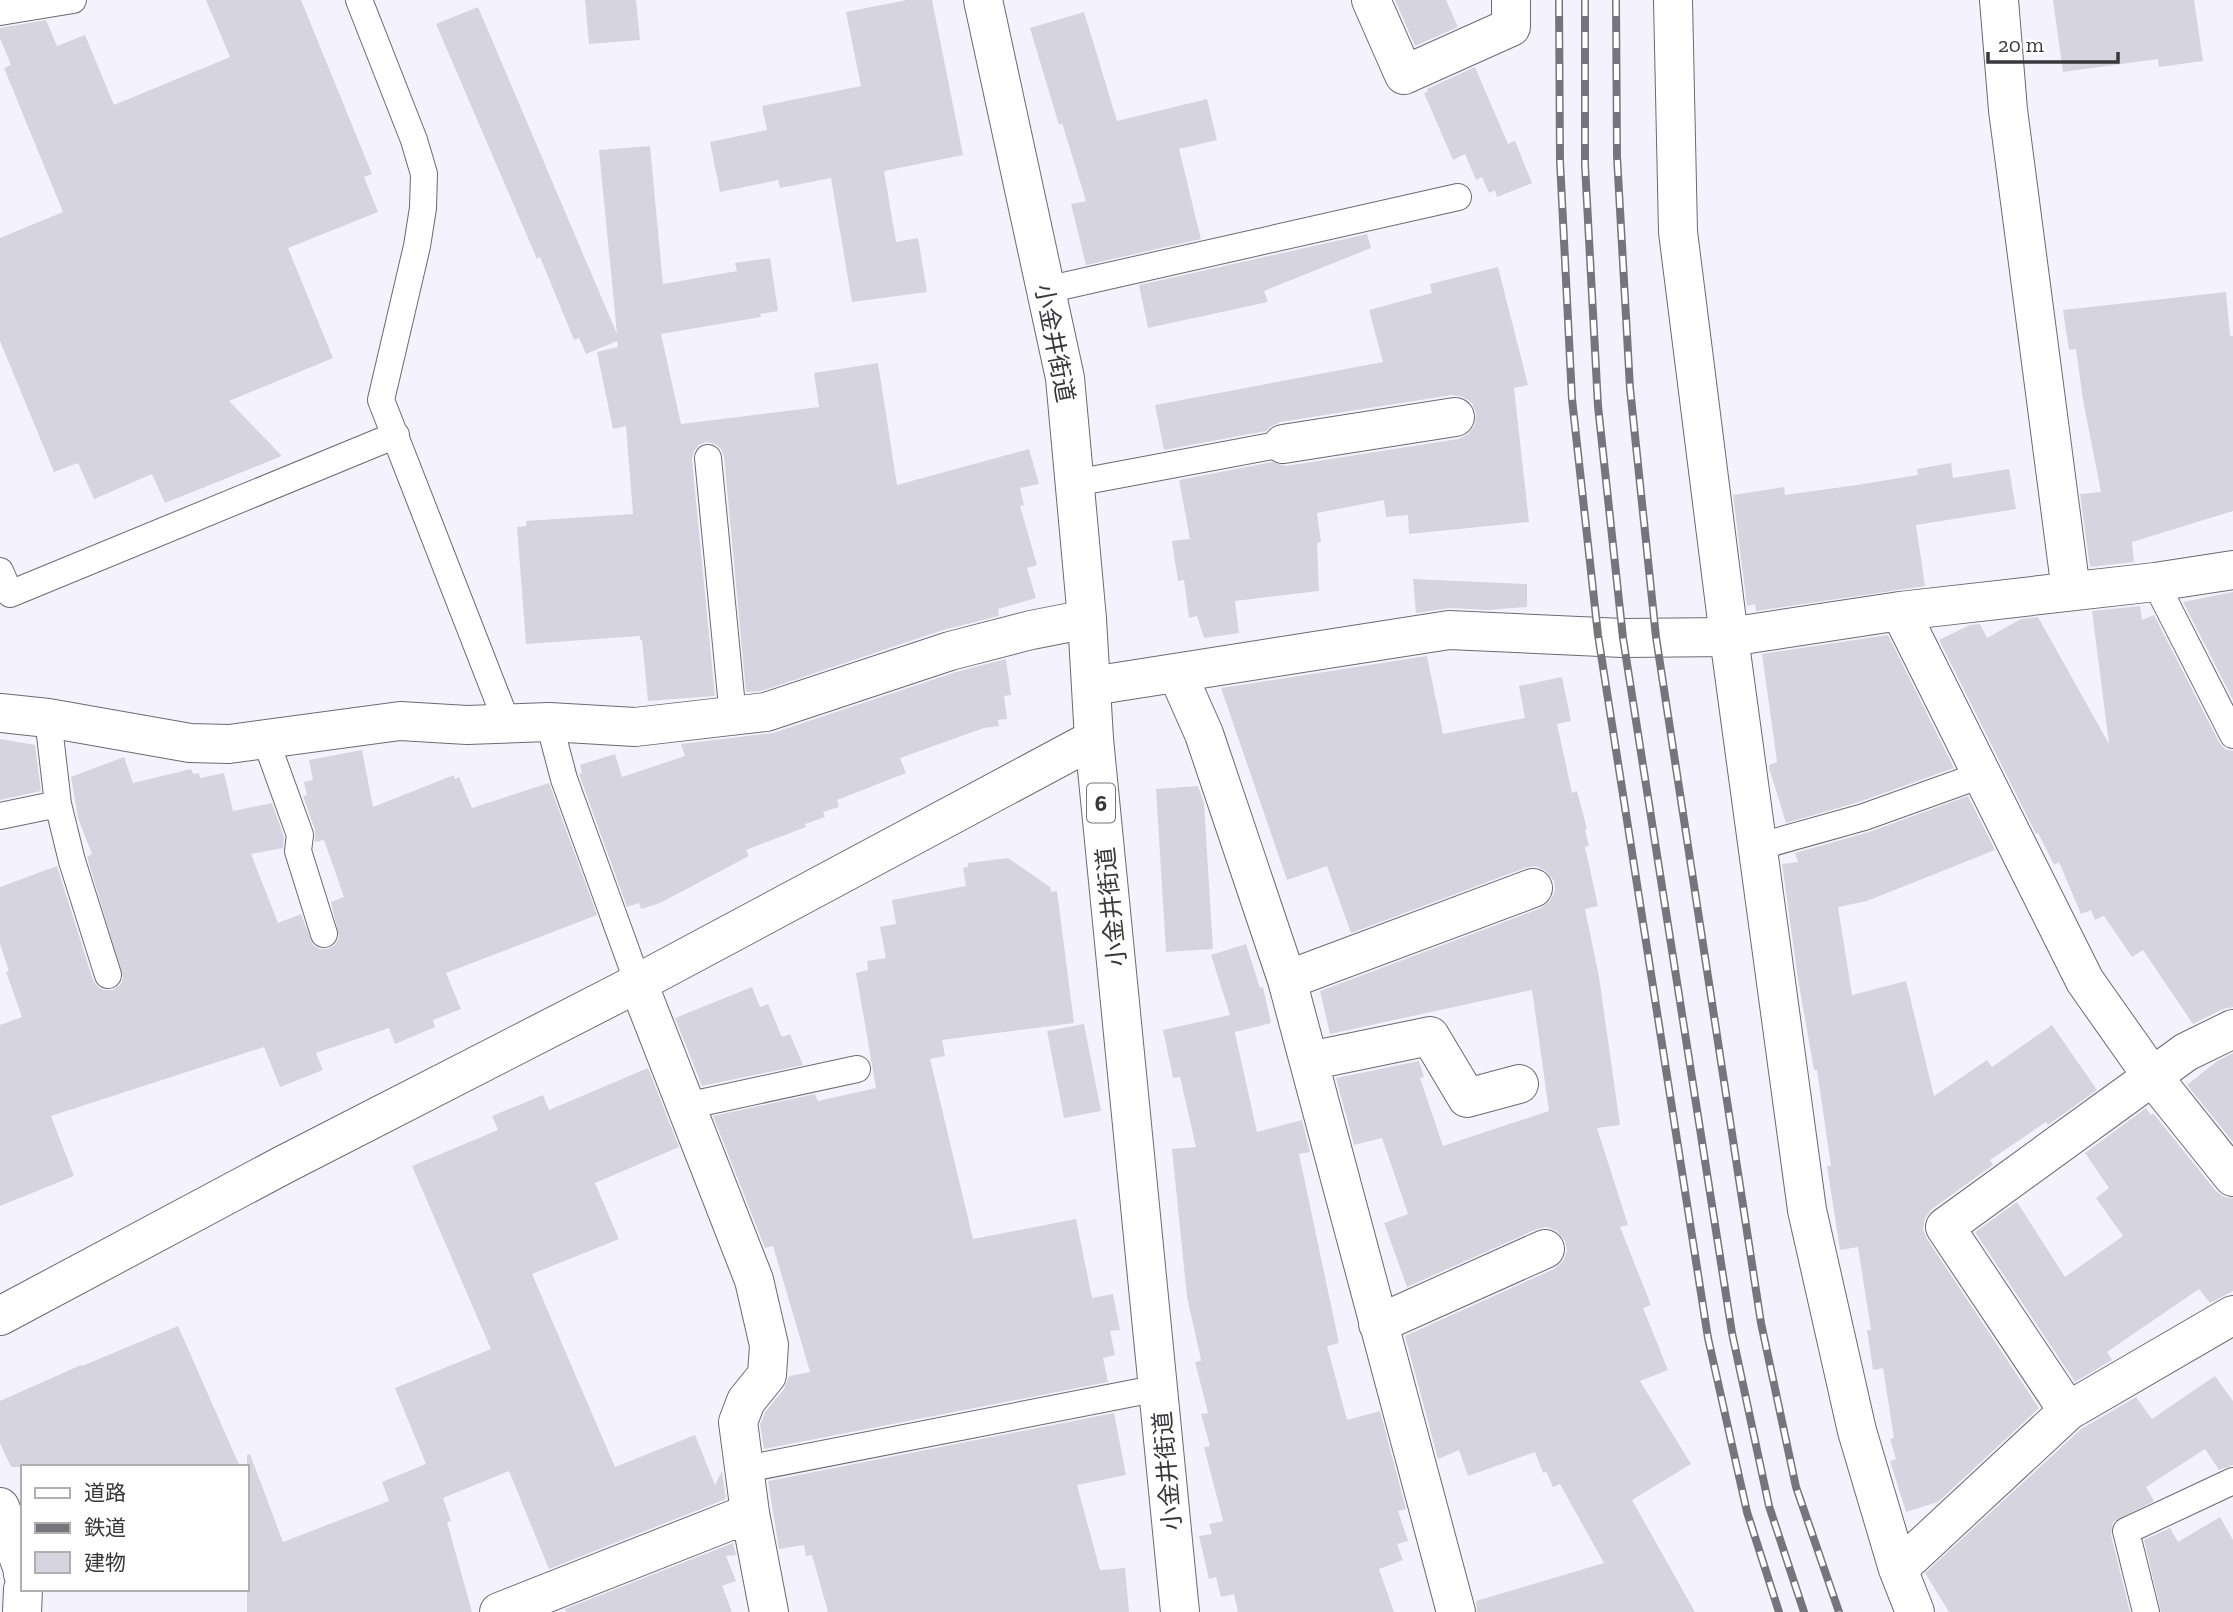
<svg xmlns="http://www.w3.org/2000/svg" width="2233" height="1612" viewBox="0 0 2233 1612" font-family="'Zilla Slab','Noto Sans JP',serif">
  <style>
    .building { fill: #d6d5df }
    .lines { fill: none; stroke-linecap: round; stroke-linejoin: round }
    .lane-casing { stroke: #6b6a72; stroke-width: 28 }
    .street-casing { stroke: #6b6a72; stroke-width: 40 }
    .secondary-casing { stroke: #6b6a72; stroke-width: 40 }
    .primary-casing { stroke: #6b6a72; stroke-width: 40 }
    .lane { stroke: #fff; stroke-width: 26 }
    .street { stroke: #fff; stroke-width: 38 }
    .secondary { stroke: #fff; stroke-width: 38 }
    .primary { stroke: #fff; stroke-width: 38 }
    .rail-casing { stroke: #75757b; stroke-width: 8 }
    .rail { stroke: #fff; stroke-width: 5; stroke-dasharray: 16; stroke-linecap: butt }
    .labels { text-anchor: middle; dominant-baseline: central; stroke-width: 5; stroke-linejoin: round; paint-order: stroke }
    .shield { fill: #fff; stroke: #747476; stroke-width: 2 }
    .shield-label { font-size: 23px; font-weight: bold; fill: #38383c }
    .street-label { font-size: 24px; fill: #38383c; stroke: #fff }
  </style>
  <rect width="100%" height="100%" fill="#f4f3fd"/>
  <path class="building" d="M 206,0 L 301,0 L 372,174 L 364,177 L 378,212 L 288,248 L 333,358 L 229,401 L 282,456 L 165,503 L 152,474 L 94,499 L 78,463 L 54,472 L 0,341 L 0,238 L 63,212 L 4,68 L 11,65 L 0,38 L 0,28 L 46,20 L 57,46 L 85,35 L 114,105 L 230,57 Z
    M 585,0 L 636,0 L 640,40 L 589,44 Z
    M 907,0 L 932,0 L 963,155 L 884,171 L 896,242 L 918,238 L 927,292 L 852,302 L 831,178 L 780,188 L 778,180 L 720,192 L 710,142 L 767,130 L 762,106 L 861,86 L 846,12 Z
    M 1395,0 L 1446,0 L 1458,27 L 1415,46 Z
    M 2053,0 L 2194,0 L 2203,61 L 2159,67 L 2158,59 L 2063,72 Z
    M 478,7 L 617,334 L 599,150 L 650,146 L 663,284 L 737,271 L 735,263 L 770,258 L 778,311 L 760,314 L 761,317 L 661,334 L 681,424 L 819,407 L 814,373 L 878,363 L 897,485 L 1029,449 L 1039,484 L 1020,488 L 1024,505 L 1020,506 L 1037,565 L 1027,568 L 1036,598 L 998,609 L 999,616 L 943,630 L 761,691 L 746,692 L 724,456 L 721,449 L 715,444 L 706,442 L 699,445 L 694,451 L 692,460 L 715,696 L 648,701 L 642,640 L 640,640 L 640,636 L 526,644 L 517,527 L 526,526 L 526,521 L 633,514 L 626,426 L 613,429 L 597,352 L 618,347 L 617,341 L 586,354 L 579,338 L 574,340 L 540,257 L 537,259 L 436,24 Z
    M 1084,12 L 1117,121 L 1207,99 L 1217,140 L 1179,149 L 1201,239 L 1086,265 L 1071,204 L 1086,201 L 1062,123 L 1059,125 L 1030,28 Z
    M 1475,67 L 1508,144 L 1515,141 L 1532,183 L 1497,197 L 1495,190 L 1489,193 L 1482,177 L 1476,180 L 1465,154 L 1453,160 L 1424,93 L 1428,92 L 1427,89 Z
    M 1367,234 L 1371,248 L 1264,291 L 1268,302 L 1148,328 L 1139,285 Z
    M 1498,267 L 1528,385 L 1514,388 L 1529,522 L 1409,534 L 1408,515 L 1386,517 L 1384,500 L 1317,513 L 1321,542 L 1317,543 L 1319,591 L 1235,601 L 1239,633 L 1204,638 L 1197,616 L 1189,618 L 1184,580 L 1178,581 L 1172,541 L 1190,539 L 1179,480 L 1272,462 L 1286,466 L 1458,439 L 1468,434 L 1475,425 L 1476,413 L 1472,403 L 1463,397 L 1452,395 L 1280,422 L 1270,427 L 1266,431 L 1164,450 L 1155,405 L 1383,362 L 1369,310 L 1432,293 L 1430,284 Z
    M 2226,292 L 2230,336 L 2233,336 L 2233,511 L 2132,542 L 2134,562 L 2090,567 L 2080,494 L 2101,492 L 2083,400 L 2076,349 L 2069,350 L 2063,310 Z
    M 1951,463 L 1953,478 L 2009,469 L 2016,509 L 1916,525 L 1925,586 L 1756,611 L 1755,604 L 1747,606 L 1733,495 L 1784,487 L 1785,495 L 1857,485 L 1918,475 L 1917,469 Z
    M 1413,579 L 1527,584 L 1527,607 L 1487,610 L 1450,608 L 1416,613 Z
    M 2233,592 L 2233,700 L 2183,602 Z
    M 2140,606 L 2142,620 L 2154,615 L 2219,742 L 2225,749 L 2233,751 L 2233,1007 L 2223,1009 L 2193,1024 L 2143,950 L 2132,957 L 2104,916 L 2095,920 L 2091,910 L 2081,914 L 2059,862 L 2054,865 L 2038,833 L 2036,834 L 1939,640 L 1970,625 L 1980,624 L 1987,638 L 2021,619 L 2038,617 L 2109,744 L 2092,611 Z
    M 1888,635 L 1954,768 L 1859,802 L 1786,823 L 1769,768 L 1769,765 L 1777,762 L 1762,654 Z
    M 1427,656 L 1443,734 L 1525,718 L 1519,686 L 1562,677 L 1571,721 L 1557,724 L 1572,793 L 1577,791 L 1587,829 L 1585,830 L 1589,846 L 1585,847 L 1598,906 L 1585,909 L 1599,977 L 1620,1125 L 1597,1128 L 1628,1225 L 1620,1227 L 1651,1305 L 1643,1308 L 1668,1370 L 1640,1381 L 1691,1464 L 1632,1500 L 1695,1612 L 1477,1612 L 1476,1601 L 1604,1563 L 1560,1484 L 1553,1487 L 1546,1471 L 1543,1473 L 1535,1452 L 1468,1476 L 1459,1450 L 1438,1459 L 1405,1336 L 1554,1269 L 1563,1261 L 1567,1251 L 1565,1241 L 1557,1231 L 1547,1227 L 1537,1229 L 1407,1287 L 1384,1223 L 1408,1214 L 1382,1138 L 1354,1145 L 1336,1078 L 1419,1061 L 1424,1077 L 1420,1078 L 1443,1146 L 1549,1111 L 1532,990 L 1330,1034 L 1320,991 L 1541,908 L 1550,901 L 1555,891 L 1554,881 L 1546,871 L 1536,866 L 1525,868 L 1351,933 L 1327,866 L 1287,880 L 1221,688 Z
    M 1006,659 L 1011,695 L 1004,696 L 1007,719 L 998,720 L 999,726 L 984,728 L 900,758 L 906,773 L 837,800 L 839,807 L 823,812 L 825,817 L 805,824 L 806,827 L 746,850 L 749,856 L 660,903 L 641,909 L 639,903 L 627,907 L 579,774 L 582,773 L 580,765 L 615,754 L 622,777 L 685,756 L 681,744 L 773,733 L 956,672 Z
    M 0,739 L 35,745 L 41,791 L 0,800 Z
    M 362,750 L 373,807 L 454,775 L 455,779 L 459,777 L 472,808 L 549,783 L 597,915 L 446,973 L 461,1009 L 433,1020 L 435,1027 L 395,1044 L 389,1028 L 316,1053 L 323,1070 L 280,1087 L 264,1047 L 51,1116 L 74,1176 L 0,1206 L 0,1025 L 22,1017 L 6,972 L 9,971 L 0,944 L 0,887 L 57,866 L 93,980 L 98,987 L 104,990 L 112,990 L 120,985 L 123,978 L 87,857 L 92,854 L 78,818 L 71,777 L 124,757 L 133,783 L 191,769 L 193,774 L 199,773 L 200,778 L 224,773 L 233,811 L 272,803 L 284,837 L 283,848 L 251,854 L 278,923 L 301,914 L 313,945 L 320,949 L 328,949 L 335,945 L 339,937 L 331,902 L 344,897 L 324,840 L 315,842 L 315,830 L 303,796 L 307,795 L 304,782 L 313,780 L 309,760 Z
    M 1198,786 L 1204,803 L 1213,949 L 1166,952 L 1156,789 Z
    M 1968,796 L 1995,850 L 1867,901 L 1838,907 L 1852,995 L 1906,981 L 1934,1096 L 1987,1060 L 1992,1067 L 2052,1025 L 2097,1090 L 2048,1125 L 2046,1122 L 1990,1160 L 1993,1165 L 1932,1209 L 1925,1218 L 1923,1229 L 1927,1239 L 2039,1408 L 1938,1502 L 1906,1512 L 1890,1461 L 1896,1459 L 1890,1439 L 1894,1438 L 1883,1368 L 1873,1370 L 1867,1330 L 1871,1330 L 1858,1247 L 1840,1250 L 1827,1166 L 1831,1166 L 1817,1070 L 1814,1070 L 1798,979 L 1782,864 L 1798,862 L 1795,853 L 1869,832 Z
    M 1008,858 L 1050,887 L 1051,892 L 1057,891 L 1074,1023 L 942,1040 L 945,1056 L 930,1059 L 973,1239 L 1076,1219 L 1092,1298 L 1113,1294 L 1120,1330 L 1110,1331 L 1115,1355 L 1103,1358 L 1108,1382 L 764,1449 L 760,1425 L 765,1412 L 784,1389 L 789,1376 L 810,1372 L 773,1246 L 765,1248 L 713,1116 L 815,1094 L 818,1101 L 876,1088 L 856,973 L 868,970 L 867,961 L 886,958 L 880,927 L 896,924 L 892,900 L 966,886 L 963,868 L 968,867 L 968,863 Z
    M 1246,944 L 1260,988 L 1263,987 L 1271,1023 L 1235,1032 L 1233,1024 L 1257,1132 L 1302,1120 L 1310,1152 L 1299,1154 L 1339,1343 L 1327,1346 L 1347,1420 L 1380,1411 L 1406,1509 L 1398,1511 L 1408,1541 L 1397,1544 L 1403,1560 L 1379,1569 L 1394,1612 L 1238,1612 L 1234,1594 L 1221,1597 L 1216,1577 L 1209,1579 L 1199,1536 L 1212,1534 L 1209,1524 L 1223,1521 L 1204,1447 L 1210,1446 L 1201,1414 L 1208,1413 L 1195,1362 L 1201,1361 L 1200,1355 L 1187,1297 L 1172,1149 L 1196,1147 L 1180,1077 L 1173,1078 L 1163,1030 L 1230,1015 L 1211,955 Z
    M 752,987 L 760,1007 L 768,1004 L 782,1037 L 790,1034 L 803,1065 L 702,1086 L 675,1018 Z
    M 1084,1024 L 1101,1111 L 1064,1118 L 1047,1031 Z
    M 2233,1053 L 2233,1142 L 2187,1085 L 2217,1061 Z
    M 648,1068 L 679,1147 L 595,1183 L 619,1239 L 532,1274 L 615,1467 L 695,1435 L 715,1485 L 722,1471 L 726,1499 L 549,1569 L 509,1471 L 443,1498 L 451,1521 L 447,1522 L 472,1612 L 247,1612 L 247,1455 L 250,1454 L 283,1542 L 389,1501 L 382,1482 L 426,1464 L 395,1388 L 491,1349 L 412,1166 L 498,1130 L 492,1116 L 543,1095 L 549,1110 Z
    M 2146,1108 L 2151,1115 L 2153,1113 L 2216,1191 L 2224,1197 L 2233,1198 L 2233,1291 L 2210,1303 L 2199,1289 L 2107,1352 L 2112,1360 L 2075,1382 L 1975,1232 L 2017,1202 L 2065,1277 L 2123,1236 L 2096,1198 L 2109,1188 L 2085,1153 Z
    M 178,1326 L 240,1467 L 11,1467 L 0,1443 L 0,1401 L 81,1365 L 82,1366 Z
    M 2215,1376 L 2233,1401 L 2233,1465 L 2219,1470 L 2205,1449 L 2146,1487 L 2154,1501 L 2113,1522 L 2111,1535 L 2130,1612 L 1949,1612 L 1925,1573 L 2081,1429 L 2136,1397 L 2152,1419 Z
    M 1114,1413 L 1126,1475 L 1077,1485 L 1100,1570 L 1125,1568 L 1129,1612 L 828,1612 L 812,1555 L 806,1556 L 804,1545 L 779,1549 L 768,1481 Z
    M 2220,1517 L 2233,1540 L 2233,1612 L 2161,1612 L 2144,1540 L 2170,1528 L 2178,1542 Z
    M 733,1543 L 736,1555 L 726,1556 L 736,1581 L 722,1586 L 732,1612 L 566,1612 L 565,1609 Z"/>
  <g class="lines">
    <defs>
      <path id="lane" d="M 359,0 L 414,140 L 424,174 L 423,208 L 417,246 L 381,400 L 507,723
        M 0,12 L 73,0
        M 1046,290 L 1458,197
        M 708,458 L 733,717
        M 1075,483 L 1283,444
        M 0,571 L 10,594 L 396,435
        M 2155,582 L 2233,735
        M 48,718 L 58,804 L 72,861 L 108,975
        M 549,722 L 564,779 L 638,983
        M 265,738 L 300,835 L 298,851 L 324,934
        M 0,816 L 58,804
        M 1757,847 L 1864,817 L 1981,775
        M 686,1106 L 857,1069
        M 746,1469 L 1159,1388
        M 2146,1612 L 2126,1531 L 2233,1481"/>
      <path id="street" d="M 1371,0 L 1404,75 L 1511,27 L 1511,0
        M 1673,0 L 1678,232 L 1729,637 L 1807,1210 L 1857,1431 L 1898,1569 L 1915,1612
        M 1999,0 L 2008,110 L 2071,591
        M 1283,444 L 1455,417
        M 1900,611 L 2085,981 L 2152,1076 L 2233,1177
        M 1177,673 L 1204,734 L 1287,980 L 1456,1612
        M 1092,686 L 1449,630 L 1623,638 L 1729,637 L 1900,611 L 2155,582 L 2233,570
        M 0,713 L 48,718 L 190,743 L 229,744 L 400,721 L 467,725 L 549,722 L 635,727 L 766,712 L 950,651 L 1031,630 L 1087,619
        M 1287,980 L 1533,888
        M 638,983 L 754,1280 L 769,1345 L 767,1375 L 746,1401 L 738,1422 L 750,1513 L 769,1612
        M 1309,1061 L 1430,1036 L 1467,1098 L 1519,1084
        M 1378,1324 L 1545,1249
        M 2068,1411 L 1945,1227 L 2186,1052 L 2233,1029
        M 0,1507 L 22,1567 L 23,1574
        M 1898,1569 L 2068,1411 L 2233,1315
        M 22,1612 L 23,1589
        M 499,1612 L 750,1513"/>
      <path id="secondary" d="M 0,1316 L 283,1165 L 638,983 L 1094,739"/>
      <path id="primary" d="M 983,0 L 1065,378 L 1087,619 L 1094,739 L 1180,1612"/>
    </defs>
    <use href="#lane" class="lane-casing"/>
    <use href="#street" class="street-casing"/>
    <use href="#secondary" class="secondary-casing"/>
    <use href="#primary" class="primary-casing"/>
    <use href="#lane" class="lane"/>
    <use href="#street" class="street"/>
    <use href="#secondary" class="secondary"/>
    <use href="#primary" class="primary"/>
    <defs>
      <path id="rail" d="M 1559,0 L 1560,161 L 1572,399 L 1598,635 L 1708,1338 L 1747,1512 L 1779,1612
        M 1585,0 L 1585,165 L 1598,406 L 1623,638 L 1732,1333 L 1769,1506 L 1804,1612
        M 1616,0 L 1617,156 L 1630,388 L 1656,637 L 1761,1323 L 1796,1487 L 1839,1612"/>
    </defs>
    <use href="#rail" class="rail-casing"/>
    <use href="#rail" class="rail"/>
  </g>
  <g class="labels">
    <rect class="shield" x="1087" y="783.5" width="28" height="39" rx="5"/>
    <g class="shield-label">
      <text x="1101" y="803">6</text>
    </g>
    <g class="street-label">
      <text transform="translate(1055 343) rotate(79)">小金井街道</text>
      <text transform="translate(1111 907) rotate(-96)">小金井街道</text>
      <text transform="translate(1167 1471) rotate(-95)">小金井街道</text>
    </g>
  </g>
  <rect x="21" y="1465" width="228" height="126" fill="#ffffff" stroke="#afafb1" stroke-width="2"/>
  <rect x="35" y="1488" width="35" height="10" fill="#ffffff" stroke="#afafb1" stroke-width="2"/>
  <text x="84" y="1500" font-size="21" fill="#38383c">道路</text>
  <rect x="35" y="1523" width="35" height="10" fill="#75757b" stroke="#afafb1" stroke-width="2"/>
  <text x="84" y="1535" font-size="21" fill="#38383c">鉄道</text>
  <rect x="35" y="1552" width="35" height="21" fill="#d6d5df" stroke="#afafb1" stroke-width="2"/>
  <text x="84" y="1570" font-size="21" fill="#38383c">建物</text>
  <path d="M1988 52v10h130v-10" fill="none" stroke="#38383c" stroke-width="3.5"/>
  <text x="1998" y="52" font-size="21" fill="#38383c" stroke="#ffffff" stroke-width="5" paint-order="stroke">20 m</text>
</svg>
